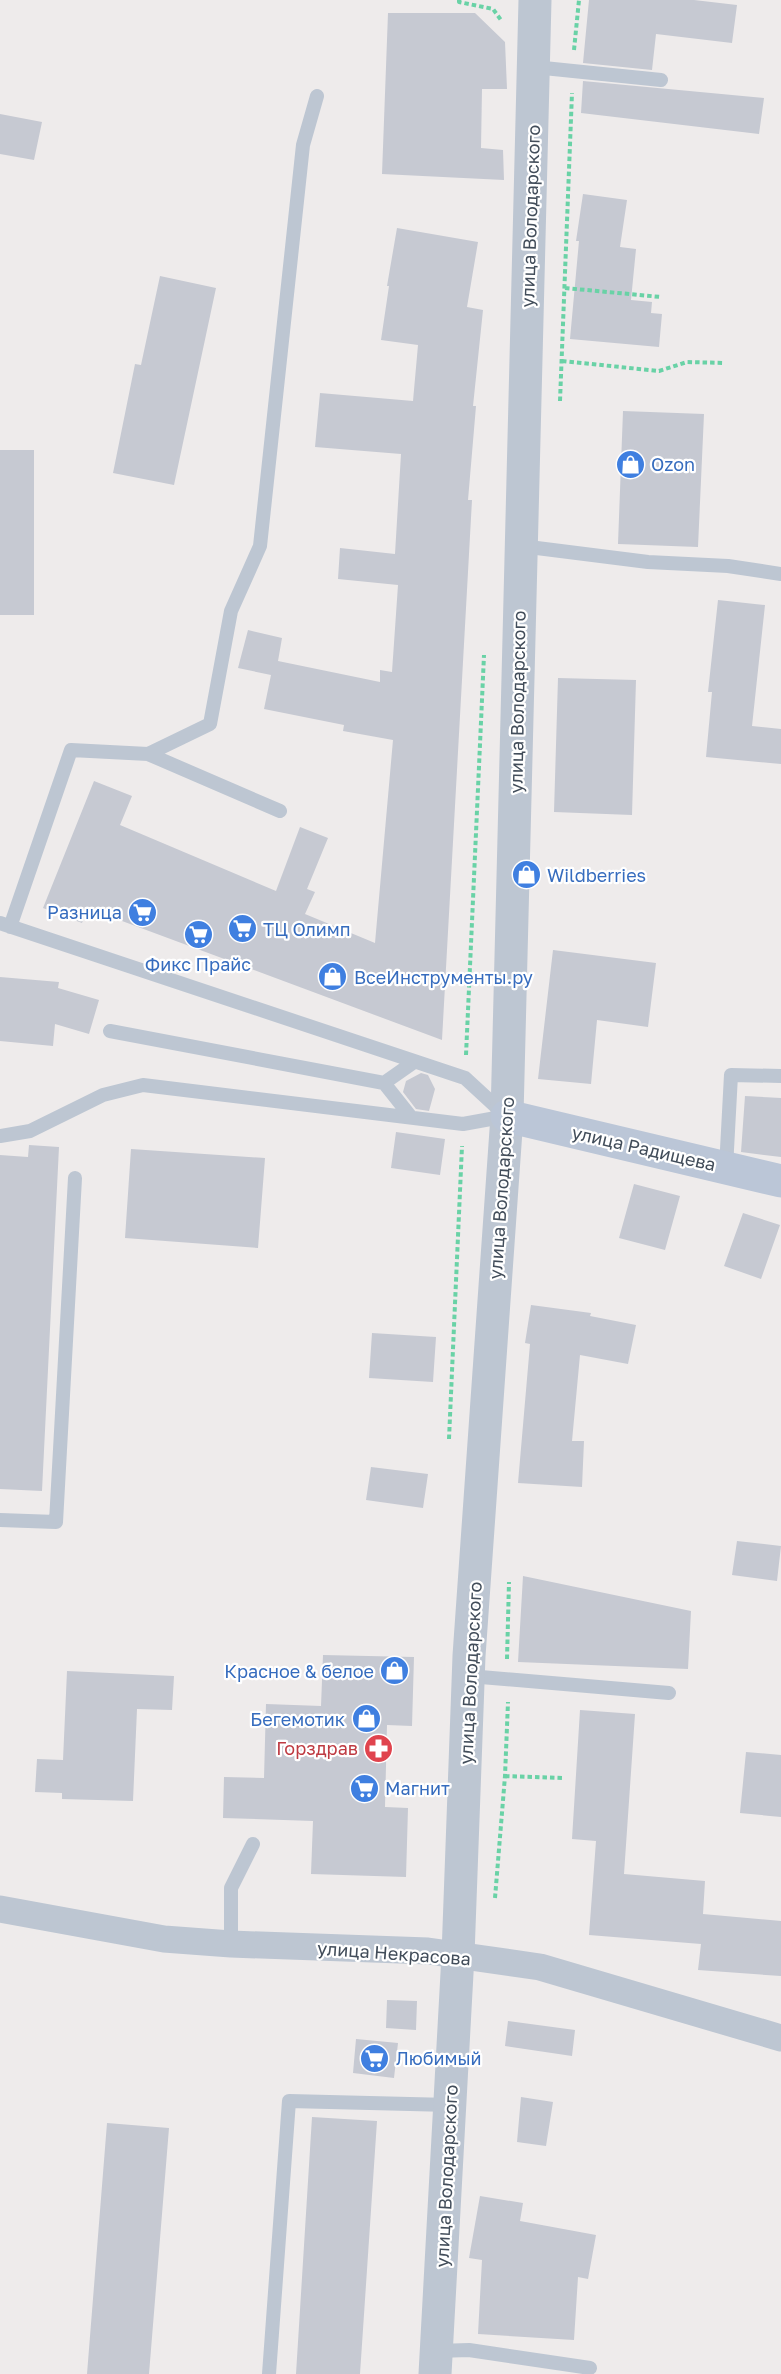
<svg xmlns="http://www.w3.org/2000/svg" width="781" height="2374" viewBox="0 0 781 2374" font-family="'Golos Text',sans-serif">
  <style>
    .building { fill: #c6c9d2 }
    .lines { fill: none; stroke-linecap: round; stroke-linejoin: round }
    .path { stroke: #69d2a6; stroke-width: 4; stroke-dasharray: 4.5 3; stroke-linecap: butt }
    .service { stroke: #bdc6d2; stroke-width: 14 }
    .minor { stroke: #bdc6d2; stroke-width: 27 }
    .tertiary { stroke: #bdc6d2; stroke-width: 33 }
    .secondary { stroke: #bbc6d7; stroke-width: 33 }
    .labels { text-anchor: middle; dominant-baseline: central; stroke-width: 4.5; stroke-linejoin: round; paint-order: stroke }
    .street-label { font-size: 18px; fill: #424d5a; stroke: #fff }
    .shop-label { font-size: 18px; fill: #366cbe; stroke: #fff; text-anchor: start }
    .health-label { font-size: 18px; fill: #be3a42; stroke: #fff; text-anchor: end }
  </style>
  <rect width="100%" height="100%" fill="#eeebeb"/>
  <path class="building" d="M 589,0 L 694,0 L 737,5 L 732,43 L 656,34 L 652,70 L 583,63 Z
    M 388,13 L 475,13 L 505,42 L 507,89 L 482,89 L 481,148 L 503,150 L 504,180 L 382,174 Z
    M 583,81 L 764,98 L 759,134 L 581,113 Z
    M 0,114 L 42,122 L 34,160 L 0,154 Z
    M 583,194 L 627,200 L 620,247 L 636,249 L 631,300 L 652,302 L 651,313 L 662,314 L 659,347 L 570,339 L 579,241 L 576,241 Z
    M 397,228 L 478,242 L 467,307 L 483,310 L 473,406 L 476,406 L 468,500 L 472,500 L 442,1040 L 87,908 L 82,923 L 43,908 L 94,781 L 132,796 L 120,825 L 276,891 L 300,827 L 328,838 L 307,889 L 315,892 L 305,914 L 375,943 L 393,740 L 343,731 L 344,725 L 264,709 L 271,675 L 238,668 L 248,630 L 282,638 L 278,661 L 380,682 L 380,670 L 392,672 L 398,585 L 338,579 L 340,548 L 395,554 L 401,454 L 315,447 L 320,393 L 413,401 L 418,345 L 381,340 L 389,286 L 387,286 Z
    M 160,276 L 216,288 L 174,485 L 113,473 L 135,364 L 141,365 Z
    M 623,411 L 704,414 L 698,547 L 618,544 Z
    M 0,450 L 34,450 L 34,615 L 0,615 Z
    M 718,600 L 765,605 L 752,726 L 781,729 L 781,764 L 706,757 L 712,692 L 708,692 Z
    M 558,678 L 636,680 L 632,815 L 554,812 Z
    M 553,950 L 656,963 L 648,1027 L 597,1020 L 591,1084 L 538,1079 Z
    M 0,977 L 59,982 L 58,988 L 99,1000 L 89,1034 L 55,1024 L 53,1046 L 0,1041 Z
    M 421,1073 L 428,1075 L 435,1089 L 429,1111 L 416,1109 L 403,1092 L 406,1081 Z
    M 745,1096 L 781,1098 L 781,1157 L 741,1152 Z
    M 396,1132 L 445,1139 L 440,1175 L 391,1168 Z
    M 29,1145 L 59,1147 L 42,1491 L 0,1489 L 0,1155 L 28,1157 Z
    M 131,1149 L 265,1158 L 258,1248 L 125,1238 Z
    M 634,1184 L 680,1196 L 665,1250 L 619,1238 Z
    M 743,1213 L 780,1225 L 761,1279 L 724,1266 Z
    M 531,1305 L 591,1313 L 590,1316 L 636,1325 L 628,1364 L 580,1355 L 572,1441 L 584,1441 L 582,1487 L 518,1483 L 530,1344 L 525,1343 Z
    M 372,1333 L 436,1337 L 433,1382 L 369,1378 Z
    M 371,1467 L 428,1474 L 423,1508 L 366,1500 Z
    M 737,1541 L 781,1546 L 777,1581 L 732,1575 Z
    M 523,1576 L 691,1611 L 688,1669 L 518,1662 Z
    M 323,1655 L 414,1657 L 412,1726 L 387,1725 L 385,1807 L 408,1808 L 406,1877 L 311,1874 L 313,1821 L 223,1818 L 224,1777 L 264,1778 L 266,1704 L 321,1706 Z
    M 67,1671 L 174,1676 L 172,1710 L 137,1709 L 133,1801 L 62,1799 L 62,1793 L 35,1792 L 37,1759 L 63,1760 Z
    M 580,1710 L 635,1714 L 624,1874 L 705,1881 L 703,1914 L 781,1921 L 781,1976 L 698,1970 L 701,1944 L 589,1935 L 596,1841 L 572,1839 Z
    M 746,1752 L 781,1755 L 781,1817 L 740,1813 Z
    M 387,2000 L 417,2001 L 416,2030 L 386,2028 Z
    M 508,2021 L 575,2030 L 572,2056 L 505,2046 Z
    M 356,2039 L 398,2043 L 394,2078 L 353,2073 Z
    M 521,2097 L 553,2102 L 546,2146 L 517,2142 Z
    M 312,2117 L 377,2121 L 360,2374 L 296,2374 Z
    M 107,2123 L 169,2128 L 149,2374 L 87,2374 Z
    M 480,2196 L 523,2203 L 520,2221 L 596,2235 L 588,2279 L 578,2277 L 574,2340 L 478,2334 L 482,2260 L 469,2258 Z"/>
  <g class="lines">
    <path class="path" d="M 459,0 L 459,2 L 493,9 L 501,20
      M 574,50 L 579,0
      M 565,288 L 661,297
      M 562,361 L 659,371 L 687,362 L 724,363
      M 560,401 L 572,93
      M 466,1055 L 484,655
      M 449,1439 L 462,1146
      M 507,1659 L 509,1582
      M 505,1776 L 563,1778
      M 495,1898 L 505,1776 L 508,1702"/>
    <path class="service" d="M 534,67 L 661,80
      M 521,546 L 648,562 L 728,566 L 781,574
      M 148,754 L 280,811
      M 0,923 L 465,1078 L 503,1113
      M 10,927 L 71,750 L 148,754 L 210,724 L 231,611 L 260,546 L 303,145 L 317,96
      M 110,1031 L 384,1083 L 414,1062
      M 384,1083 L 411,1117
      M 0,1136 L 30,1131 L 103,1095 L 143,1085 L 463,1124 L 507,1116
      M 726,1168 L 731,1075 L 781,1076
      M 0,1520 L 56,1522 L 75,1178
      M 469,1676 L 669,1693
      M 231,1944 L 231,1888 L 253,1844
      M 437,2351 L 469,2350 L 590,2368
      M 269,2374 L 289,2101 L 450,2105"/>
    <path class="minor" d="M 0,1909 L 164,1939 L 231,1944 L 428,1951 L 540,1967 L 781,2038"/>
    <path class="tertiary" d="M 435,2374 L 458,1955 L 469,1656 L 507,1116 L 535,0"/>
    <path class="secondary" d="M 507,1116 L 781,1181"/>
  </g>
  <defs>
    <symbol id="shop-disc" viewBox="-11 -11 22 22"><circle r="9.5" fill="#3f7fe0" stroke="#fff"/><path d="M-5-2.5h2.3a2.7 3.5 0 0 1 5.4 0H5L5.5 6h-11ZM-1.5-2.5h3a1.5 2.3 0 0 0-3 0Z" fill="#fff"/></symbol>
    <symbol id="supermarket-disc" viewBox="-11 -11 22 22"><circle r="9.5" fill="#3f7fe0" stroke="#fff"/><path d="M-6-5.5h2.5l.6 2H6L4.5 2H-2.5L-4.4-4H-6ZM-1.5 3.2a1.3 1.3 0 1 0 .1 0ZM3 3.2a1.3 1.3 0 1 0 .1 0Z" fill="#fff"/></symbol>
    <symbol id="pharmacy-disc" viewBox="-11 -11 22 22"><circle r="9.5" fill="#e0444e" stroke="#fff"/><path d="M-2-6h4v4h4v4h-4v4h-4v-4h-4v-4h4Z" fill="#fff"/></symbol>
  </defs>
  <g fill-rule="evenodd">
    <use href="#shop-disc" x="614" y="448" width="33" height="33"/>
    <use href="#shop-disc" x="510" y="858" width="33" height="33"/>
    <use href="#supermarket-disc" x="126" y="896" width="33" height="33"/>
    <use href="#supermarket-disc" x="226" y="912" width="33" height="33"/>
    <use href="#supermarket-disc" x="182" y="918" width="33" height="33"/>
    <use href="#shop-disc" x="316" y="960" width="33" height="33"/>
    <use href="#shop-disc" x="378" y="1654" width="33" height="33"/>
    <use href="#shop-disc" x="350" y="1702" width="33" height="33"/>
    <use href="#pharmacy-disc" x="362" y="1732" width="33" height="33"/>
    <use href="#supermarket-disc" x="348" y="1772" width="33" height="33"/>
    <use href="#supermarket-disc" x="358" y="2042" width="33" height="33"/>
  </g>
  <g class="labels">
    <g class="street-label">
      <text transform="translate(530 216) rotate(-88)">улица Володарского</text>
      <text transform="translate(517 702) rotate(-89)">улица Володарского</text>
      <text transform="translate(644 1148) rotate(13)">улица Радищева</text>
      <text transform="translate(501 1188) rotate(-86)">улица Володарского</text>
      <text transform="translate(470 1673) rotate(-87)">улица Володарского</text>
      <text transform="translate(394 1953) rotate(4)">улица Некрасова</text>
      <text transform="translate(446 2176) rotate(-87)">улица Володарского</text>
    </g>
    <g class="shop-label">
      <text x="651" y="464">Ozon</text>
      <text x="547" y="875">Wildberries</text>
      <text x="122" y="912" text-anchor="end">Разница</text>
      <text x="263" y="929">ТЦ Олимп</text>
      <text x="198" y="964" text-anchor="middle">Фикс Прайс</text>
      <text x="354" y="977">ВсеИнструменты.ру</text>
      <text x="374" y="1671" text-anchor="end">Красное &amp; белое</text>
      <text x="345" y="1719" text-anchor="end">Бегемотик</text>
      <text x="385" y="1788">Магнит</text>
      <text x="396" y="2058">Любимый</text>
    </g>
    <g class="health-label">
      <text x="358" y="1748">Горздрав</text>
    </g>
  </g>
</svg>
